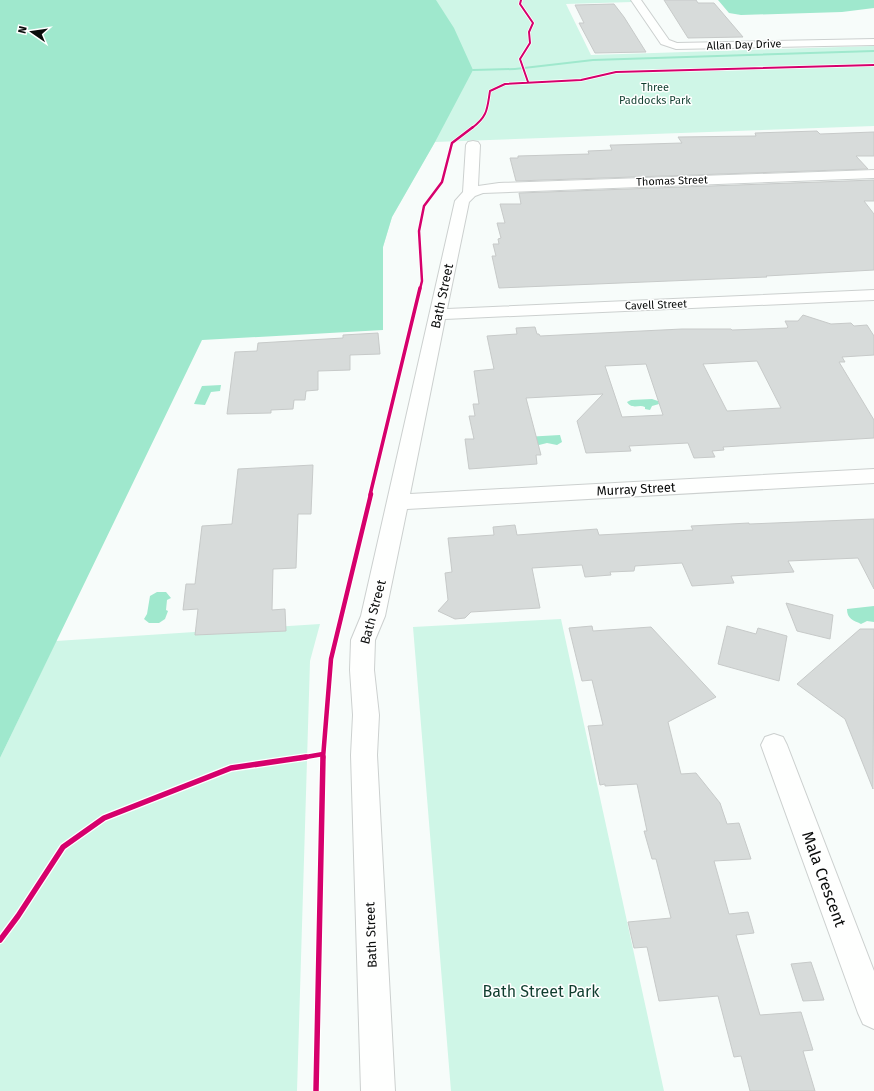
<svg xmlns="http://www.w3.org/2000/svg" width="874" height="1091" viewBox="0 0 874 1091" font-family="'Fira Sans',sans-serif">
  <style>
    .green { fill: #cff6e7 }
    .water { fill: #9fe8cd }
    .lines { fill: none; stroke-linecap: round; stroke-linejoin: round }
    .stream { fill: #9fe8cd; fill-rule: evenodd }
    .building { fill: #d7dbda; stroke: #c7cac9; fill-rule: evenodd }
    .minor-casing { stroke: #ccd0cf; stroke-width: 2 }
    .minor { fill: #fefffe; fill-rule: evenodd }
    .cycleway-far4-casing { stroke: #fff; stroke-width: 3.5 }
    .cycleway-far3-casing { stroke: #fff; stroke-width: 4 }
    .cycleway-far2-casing { stroke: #fff; stroke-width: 5.5 }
    .cycleway-far1-casing { stroke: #fff; stroke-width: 7 }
    .cycleway-casing { stroke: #fff; stroke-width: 8 }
    .cycleway-far4 { stroke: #d6006c; stroke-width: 2 }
    .cycleway-far3 { stroke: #d6006c; stroke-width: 2.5 }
    .cycleway-far2 { stroke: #d6006c; stroke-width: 3.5 }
    .cycleway-far1 { stroke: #d6006c; stroke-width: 4.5 }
    .cycleway { stroke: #d6006c; stroke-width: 5.5 }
    .labels { text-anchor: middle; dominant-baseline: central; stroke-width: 3; stroke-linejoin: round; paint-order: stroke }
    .far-street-label { font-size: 11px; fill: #0a0c0b; stroke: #fff }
    .far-park-label { font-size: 11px; fill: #103e2f; stroke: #fff }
    .street-label { font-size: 13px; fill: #0a0c0b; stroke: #fff }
    .near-street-label { font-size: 16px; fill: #0a0c0b; stroke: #fff }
    .near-park-label { font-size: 16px; fill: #103e2f; stroke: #fff }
  </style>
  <rect width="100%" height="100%" fill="#f7fcfa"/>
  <path class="green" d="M 292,0 L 631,0 L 632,2 L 566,4 L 591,55 L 874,46 L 874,126 L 435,142 L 392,217 L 383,247 L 383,330 Z
    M 561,619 L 664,1091 L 451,1091 L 413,627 Z
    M 320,624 L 310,661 L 297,1091 L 0,1091 L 0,758 L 56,641 Z"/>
  <path class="water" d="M 0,0 L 436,0 L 454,28 L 473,70 L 435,142 L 392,217 L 383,247 L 383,330 L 202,340 L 0,758 Z
    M 718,0 L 874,0 L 874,8 L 842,12 L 741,15 L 729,13 Z
    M 221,385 L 220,391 L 211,392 L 205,405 L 194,404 L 202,386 Z
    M 652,399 L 658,401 L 659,404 L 652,406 L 650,410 L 645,409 L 645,407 C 639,404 632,410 627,402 L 631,400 Z
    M 560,435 L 562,442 L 557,445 L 547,443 L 535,446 L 525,437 Z
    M 157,592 L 166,592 L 171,598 L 167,600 L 166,610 L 168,611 L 165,619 L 159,623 L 149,623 L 144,619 L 147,614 L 150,596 Z
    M 874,606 L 874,622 L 867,621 L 861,624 C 853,620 847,619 847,609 Z"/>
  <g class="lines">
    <path class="stream" d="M 874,50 L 874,52 L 593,61 L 515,70 L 473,71 L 471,70 L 473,69 L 515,68 L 593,59 Z"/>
  </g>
  <path class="building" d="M 664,0 L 696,0 L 698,3 L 714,3 L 743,37 L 688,38 Z
    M 614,4 L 624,17 L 646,52 L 595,53 L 579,23 L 584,23 L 575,5 Z
    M 817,131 L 820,134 L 874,132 L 874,156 L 856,156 L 868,169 L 516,181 L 510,158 L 518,158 L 518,156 L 589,154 L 588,151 L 612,150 L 610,145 L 614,145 L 682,143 L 678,137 L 756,136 L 755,133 Z
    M 874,180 L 874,201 L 864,201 L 874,214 L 874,270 L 766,276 L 767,277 L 499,288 L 492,256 L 496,256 L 493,244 L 499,244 L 498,239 L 501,238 L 497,223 L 505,223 L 500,204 L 521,204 L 519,193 Z
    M 803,315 L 831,324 L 851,323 L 854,326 L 867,325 L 874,336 L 874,355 L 842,357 L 845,362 L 839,362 L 874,420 L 874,438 L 723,447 L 724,450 L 712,451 L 715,457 L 694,458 L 688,443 L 629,446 L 631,451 L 586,453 L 577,421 L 603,394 L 526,398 L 541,455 L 536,455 L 537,464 L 469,469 L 465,439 L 474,439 L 469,416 L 475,416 L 473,404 L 479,404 L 474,371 L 494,369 L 487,336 L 517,334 L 516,328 L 535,327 L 537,334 L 539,334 L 540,336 L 682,329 L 731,329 L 732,330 L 787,328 L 788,327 L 785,321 L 798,321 ZM 757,361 L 781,408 L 727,411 L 703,364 ZM 646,364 L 663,415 L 622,417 L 605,366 Z
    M 378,333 L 380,354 L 350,355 L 350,370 L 318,371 L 318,390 L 306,391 L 305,400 L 294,400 L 293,409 L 271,410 L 271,413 L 227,414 L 235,352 L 257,351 L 258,343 L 343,338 L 343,335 Z
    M 313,465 L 311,514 L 298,514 L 296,568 L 273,569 L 272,610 L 285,609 L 286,631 L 195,635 L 198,609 L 183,610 L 186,584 L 195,584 L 202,526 L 232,524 L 238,469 Z
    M 874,519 L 874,589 L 858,558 L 788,561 L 794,572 L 731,576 L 734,583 L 692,586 L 682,563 L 635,566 L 634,571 L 610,572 L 611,575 L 585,577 L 582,565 L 532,568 L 540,608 L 471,612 L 465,618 L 455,619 L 438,611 L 448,600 L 445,573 L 452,572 L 448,538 L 494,535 L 493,527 L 515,525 L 517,535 L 597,529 L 599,535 L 693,530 L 691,526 L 749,523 L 749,524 Z
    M 786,603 L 833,615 L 830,639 L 797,631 Z
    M 592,626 L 593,631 L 651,627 L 716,697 L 668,722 L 681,774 L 696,773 L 720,803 L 727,824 L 739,823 L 751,859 L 714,861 L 729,914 L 748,912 L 754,933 L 736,935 L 760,1015 L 801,1012 L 813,1050 L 803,1051 L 815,1091 L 750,1091 L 741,1056 L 734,1057 L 718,996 L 659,1001 L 647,947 L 634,948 L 628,922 L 671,918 L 656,859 L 652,859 L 644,831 L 647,831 L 637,784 L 605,786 L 605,784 L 600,785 L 588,726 L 603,725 L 592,680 L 582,681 L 569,628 Z
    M 727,626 L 756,634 L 758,628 L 787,636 L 779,681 L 718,664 Z
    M 860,629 L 874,629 L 873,789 L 845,719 L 797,684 Z
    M 811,962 L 824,1000 L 803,1001 L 791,964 Z"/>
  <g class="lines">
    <defs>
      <path id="minor" d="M 631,0 L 641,0 L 669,40 L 677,43 L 874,39 L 874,45 L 676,49 L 661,44 Z
        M 473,141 L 478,142 L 480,145 L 478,186 L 499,183 L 874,170 L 874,178 L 483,193 L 475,196 L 469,202 L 447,309 L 874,290 L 874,300 L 445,319 L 410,494 L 874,469 L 874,483 L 407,509 L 385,616 L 375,640 L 374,670 L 379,715 L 377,755 L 395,1091 L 361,1091 L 351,755 L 353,715 L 350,670 L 351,640 L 361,616 L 455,201 L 463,192 L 466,145 L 468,142 Z
        M 774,734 L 783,737 L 787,745 L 874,971 L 874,1029 L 863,1024 L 858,1013 L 761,745 L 765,737 Z"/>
    </defs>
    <use href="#minor" class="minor-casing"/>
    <use href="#minor" class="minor"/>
    <defs>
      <path id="cycleway-far4" d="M 521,0 L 520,4 L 533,23 L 529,32 L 530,43 L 520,59 L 528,82
        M 472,128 C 488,116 487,109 490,91 L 505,84 L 581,80 L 616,72 L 874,65"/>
      <path id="cycleway-far3" d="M 420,289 L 422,281 L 419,231 L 424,206 L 442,182 L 452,143 L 473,127"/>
      <path id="cycleway-far2" d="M 370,495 L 420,288"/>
      <path id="cycleway-far1" d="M 300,758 L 323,754
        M 323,758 L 331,659 L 371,494"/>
      <path id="cycleway" d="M 0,940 L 18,916 L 63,847 L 104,818 L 231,768 L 306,757
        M 316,1091 L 323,757"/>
    </defs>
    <use href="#cycleway-far4" class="cycleway-far4-casing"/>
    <use href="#cycleway-far3" class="cycleway-far3-casing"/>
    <use href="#cycleway-far2" class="cycleway-far2-casing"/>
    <use href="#cycleway-far1" class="cycleway-far1-casing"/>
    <use href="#cycleway" class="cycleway-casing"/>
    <use href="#cycleway-far4" class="cycleway-far4"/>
    <use href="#cycleway-far3" class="cycleway-far3"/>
    <use href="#cycleway-far2" class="cycleway-far2"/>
    <use href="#cycleway-far1" class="cycleway-far1"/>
    <use href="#cycleway" class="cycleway"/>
  </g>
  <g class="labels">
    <g class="far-street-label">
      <text transform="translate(744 45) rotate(-2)">Allan Day Drive</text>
      <text transform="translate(672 181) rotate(-2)">Thomas Street</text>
      <text transform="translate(656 305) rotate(-2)">Cavell Street</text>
    </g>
    <g class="far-park-label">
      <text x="655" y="87">Three<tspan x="655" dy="13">Paddocks Park</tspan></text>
    </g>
    <g class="street-label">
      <text transform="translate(442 296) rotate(-78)">Bath Street</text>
      <text transform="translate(636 489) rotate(-3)">Murray Street</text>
      <text transform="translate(373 612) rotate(-75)">Bath Street</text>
      <text transform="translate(371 935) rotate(-92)">Bath Street</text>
    </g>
    <g class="near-street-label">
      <text transform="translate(824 879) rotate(70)">Mala Crescent</text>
    </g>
    <g class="near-park-label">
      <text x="541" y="991">Bath Street Park</text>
    </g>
  </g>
  <g transform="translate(32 32) rotate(283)" stroke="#ffffff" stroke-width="3" paint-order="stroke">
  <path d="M0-3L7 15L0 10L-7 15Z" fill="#0a0c0b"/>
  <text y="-6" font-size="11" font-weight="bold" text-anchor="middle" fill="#0a0c0b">N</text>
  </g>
</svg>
